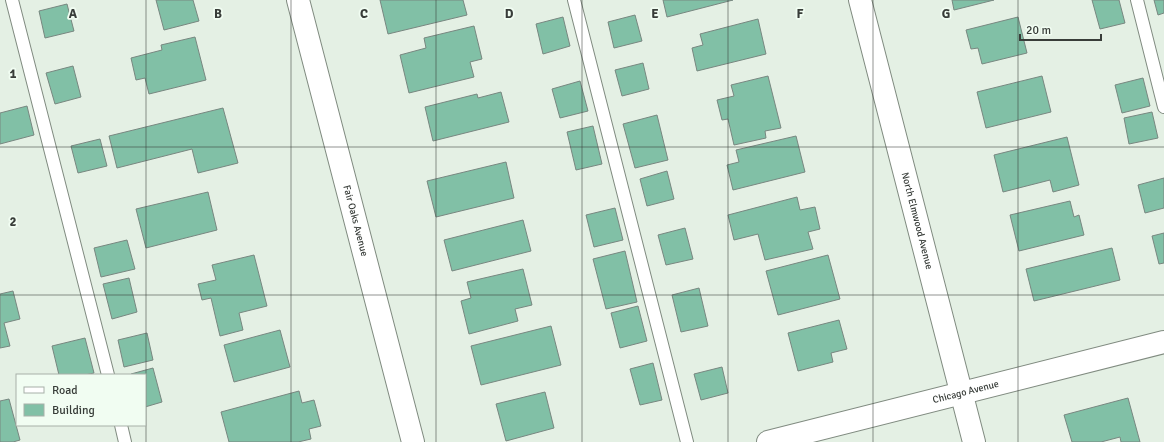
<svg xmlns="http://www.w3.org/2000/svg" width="1164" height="442" viewBox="0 0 1164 442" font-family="Signika,sans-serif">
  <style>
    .building { fill: #81c0a6; stroke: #788780 }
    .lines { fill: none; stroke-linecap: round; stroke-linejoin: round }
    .lane-casing { stroke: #808b80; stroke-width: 14 }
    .street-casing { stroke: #808b80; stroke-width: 24 }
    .secondary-casing { stroke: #808b80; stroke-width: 24 }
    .lane { stroke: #fff; stroke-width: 12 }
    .street { stroke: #fff; stroke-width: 22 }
    .secondary { stroke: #fff; stroke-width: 22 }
    .grid { fill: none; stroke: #383d39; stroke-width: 1; stroke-opacity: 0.55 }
    .labels { text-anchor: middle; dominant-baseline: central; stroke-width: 3.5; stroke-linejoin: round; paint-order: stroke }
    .street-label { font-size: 10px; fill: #383d39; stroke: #f1fdf2 }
    .grid-label { font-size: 13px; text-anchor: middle; font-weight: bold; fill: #383d39; stroke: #f1fdf2; stroke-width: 3.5; stroke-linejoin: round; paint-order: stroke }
  </style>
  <rect width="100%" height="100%" fill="#e4f0e4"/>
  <path class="building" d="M 156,0 L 193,0 L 199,21 L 164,30 Z
    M 380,0 L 463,0 L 467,15 L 388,34 Z
    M 663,0 L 733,0 L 667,17 Z
    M 952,0 L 994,0 L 954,10 Z
    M 1092,0 L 1119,0 L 1125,23 L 1100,29 Z
    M 1154,0 L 1164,0 L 1164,13 L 1158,15 Z
    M 67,4 L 74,31 L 45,38 L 39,11 Z
    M 635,15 L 642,41 L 614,48 L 608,22 Z
    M 563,17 L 570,46 L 543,54 L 536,24 Z
    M 1018,17 L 1027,53 L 982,64 L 978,48 L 971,49 L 966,30 Z
    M 758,19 L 766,54 L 697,71 L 692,48 L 703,45 L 700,34 Z
    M 474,26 L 482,59 L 470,62 L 474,77 L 409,93 L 400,55 L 426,48 L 424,38 Z
    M 195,37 L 206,80 L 149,94 L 145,78 L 136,80 L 131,58 L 162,50 L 161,45 Z
    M 643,63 L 649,89 L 622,96 L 615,70 Z
    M 73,66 L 81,97 L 55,104 L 46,73 Z
    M 768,76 L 781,128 L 765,131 L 766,138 L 734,145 L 728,119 L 722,120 L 717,100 L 734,96 L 731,85 Z
    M 1042,76 L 1051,112 L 986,128 L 977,92 Z
    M 1143,78 L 1150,106 L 1122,113 L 1115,85 Z
    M 580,81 L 588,111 L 560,118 L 552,89 Z
    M 501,92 L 509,122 L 433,141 L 425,107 L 477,94 L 478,98 Z
    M 27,106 L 34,135 L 0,144 L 0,113 Z
    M 223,108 L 238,163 L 198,173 L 192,149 L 117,168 L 109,136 Z
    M 1152,112 L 1158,138 L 1129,144 L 1124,118 Z
    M 657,115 L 668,160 L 635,168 L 623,124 Z
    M 593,126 L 602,164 L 576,170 L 567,132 Z
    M 796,136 L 805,172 L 733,190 L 727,165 L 739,162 L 736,150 Z
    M 1067,137 L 1079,185 L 1053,192 L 1050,180 L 1003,192 L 994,155 Z
    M 100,139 L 107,166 L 78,173 L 71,146 Z
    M 506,162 L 514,198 L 436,217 L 427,181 Z
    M 667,171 L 674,199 L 647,206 L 640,179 Z
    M 1164,178 L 1164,208 L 1145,213 L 1138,185 Z
    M 208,192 L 217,230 L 146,248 L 136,209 Z
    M 797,197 L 800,210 L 815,207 L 820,229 L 808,232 L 813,249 L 765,260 L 758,234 L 734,240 L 728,215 Z
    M 1070,201 L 1074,217 L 1079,215 L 1084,235 L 1019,251 L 1010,215 Z
    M 615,208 L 623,240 L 594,247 L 586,215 Z
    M 523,220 L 531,251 L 452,271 L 444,240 Z
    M 685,228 L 693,259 L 666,265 L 658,235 Z
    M 1164,233 L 1164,263 L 1159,264 L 1152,236 Z
    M 127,240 L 135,269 L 101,277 L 94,248 Z
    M 1112,248 L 1120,280 L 1034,301 L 1026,269 Z
    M 625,251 L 637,302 L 606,309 L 593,259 Z
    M 254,255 L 267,306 L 239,313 L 243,330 L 220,336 L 211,298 L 202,300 L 198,284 L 216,280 L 212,265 Z
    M 828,255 L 840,299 L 778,315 L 766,271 Z
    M 523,269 L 532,305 L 515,309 L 518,321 L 469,334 L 461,301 L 471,298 L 467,282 Z
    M 129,278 L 137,312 L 112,319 L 103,284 Z
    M 699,288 L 708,326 L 681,332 L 672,295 Z
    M 13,291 L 20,319 L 4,323 L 10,346 L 0,348 L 0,294 Z
    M 638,306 L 647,341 L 620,348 L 611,313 Z
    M 839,320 L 847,349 L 831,353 L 833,362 L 798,371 L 788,333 Z
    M 551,326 L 561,365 L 481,385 L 471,346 Z
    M 280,330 L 290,367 L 234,382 L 224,345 Z
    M 147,333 L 153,360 L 124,367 L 118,340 Z
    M 85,338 L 94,373 L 85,375 L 59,375 L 52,346 Z
    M 653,363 L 662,400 L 640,405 L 630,369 Z
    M 722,367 L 728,393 L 701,400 L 694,374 Z
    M 153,368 L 162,402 L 145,407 L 145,375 L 131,375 L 131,374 Z
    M 299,391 L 302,403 L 314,400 L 321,426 L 309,429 L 311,439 L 298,442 L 229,442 L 221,412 Z
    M 545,392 L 554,428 L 506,441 L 496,404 Z
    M 1128,398 L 1140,442 L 1121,442 L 1120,437 L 1101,442 L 1072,442 L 1064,415 Z
    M 9,399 L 20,440 L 13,442 L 0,442 L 0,401 Z"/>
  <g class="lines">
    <defs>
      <path id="lane" d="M 12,0 L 108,375
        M 574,0 L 687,442
        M 1137,0 L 1164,107
        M 121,425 L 125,442"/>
      <g id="street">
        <path id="s1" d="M 298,0 L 413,442"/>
        <path id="s2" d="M 860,0 L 974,442"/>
      </g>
      <g id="secondary">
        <path id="s3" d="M 768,442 L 1164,342"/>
      </g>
    </defs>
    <use href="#lane" class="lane-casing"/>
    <use href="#street" class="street-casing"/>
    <use href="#secondary" class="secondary-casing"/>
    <use href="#lane" class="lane"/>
    <use href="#street" class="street"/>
    <use href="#secondary" class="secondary"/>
  </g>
  <path class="grid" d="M 146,0 L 146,442M 291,0 L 291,442M 436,0 L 436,442M 582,0 L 582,442M 728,0 L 728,442M 873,0 L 873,442M 1018,0 L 1018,442M 0,147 L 1164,147M 0,295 L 1164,295"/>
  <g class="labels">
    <g class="street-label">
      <text stroke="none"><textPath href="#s1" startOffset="228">Fair Oaks Avenue</textPath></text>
      <text stroke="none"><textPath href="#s2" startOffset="228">North Elmwood Avenue</textPath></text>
      <text stroke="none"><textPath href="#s3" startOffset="204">Chicago Avenue</textPath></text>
    </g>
  </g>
  <g class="grid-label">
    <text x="73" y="18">A</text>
    <text x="218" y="18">B</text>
    <text x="364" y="18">C</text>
    <text x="509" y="18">D</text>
    <text x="655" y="18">E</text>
    <text x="800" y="18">F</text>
    <text x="946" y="18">G</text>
    <text x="13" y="78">1</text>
    <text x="13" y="226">2</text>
  </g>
  <rect x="16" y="374" width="130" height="52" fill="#f1fdf2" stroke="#a7b0a8"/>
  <rect x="24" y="387" width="20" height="6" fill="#ffffff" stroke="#a7b0a8"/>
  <text x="52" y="394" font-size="12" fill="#383d39">Road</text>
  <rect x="24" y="404" width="20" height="12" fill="#81c0a6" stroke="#a7b0a8"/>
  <text x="52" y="414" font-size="12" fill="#383d39">Building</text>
  <path d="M1020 34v6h81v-6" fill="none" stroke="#383d39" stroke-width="2"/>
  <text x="1026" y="34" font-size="12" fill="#383d39" stroke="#f1fdf2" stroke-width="3" paint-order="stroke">20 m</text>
</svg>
